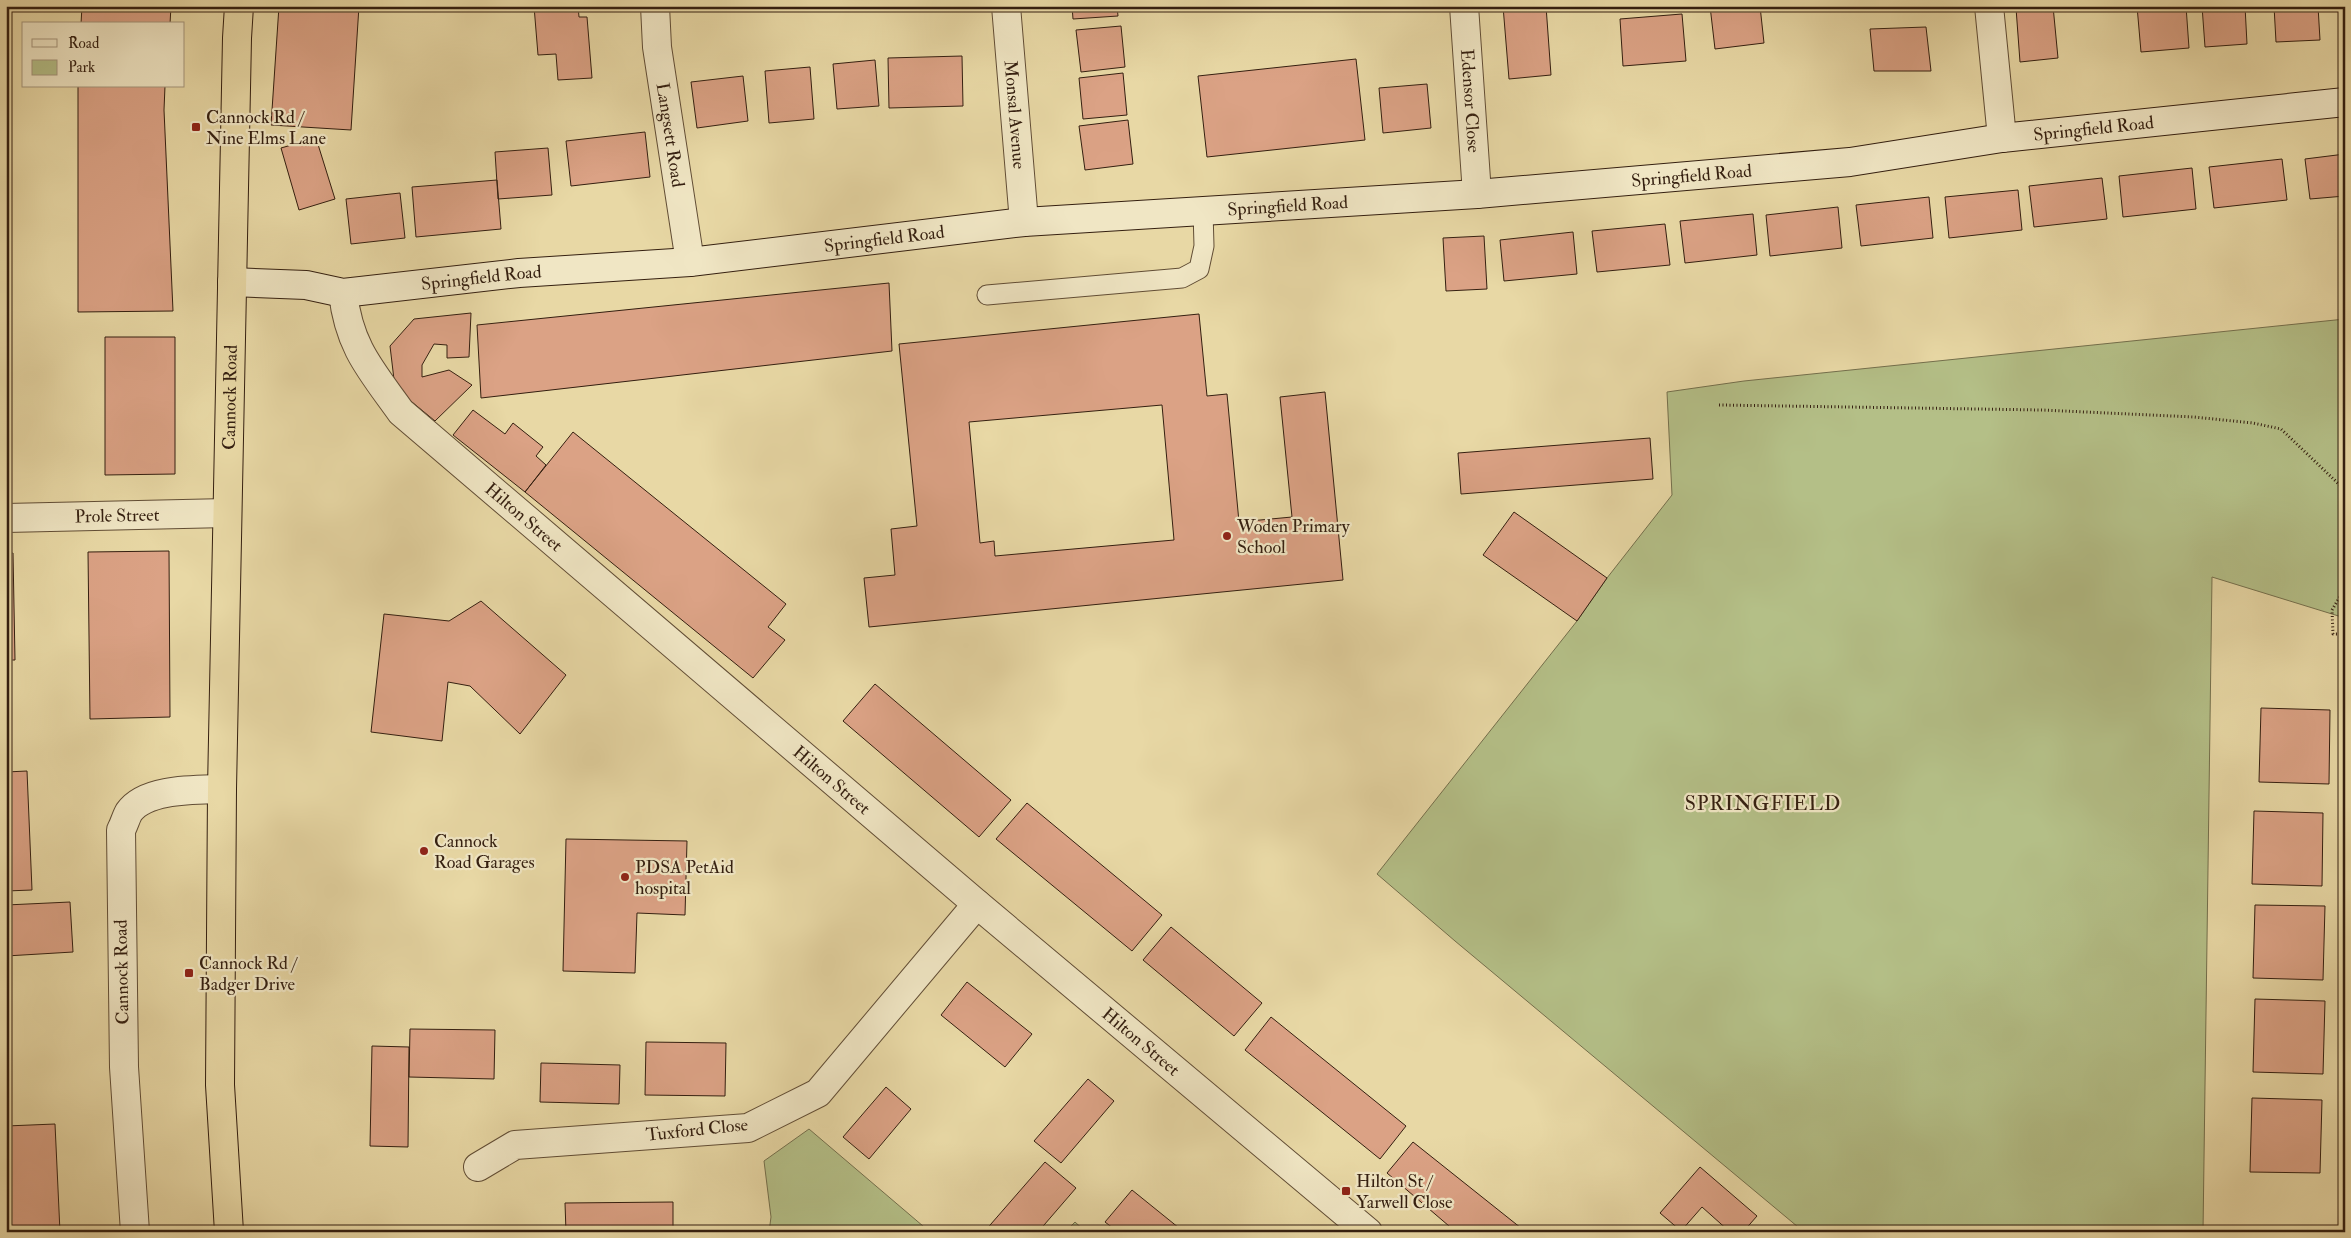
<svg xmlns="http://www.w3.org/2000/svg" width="2351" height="1238" viewBox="0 0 2351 1238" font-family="'IM FELL Double Pica',serif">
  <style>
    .green { fill: #b4bf87; stroke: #746f4c }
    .building { fill: #dba285; stroke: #341f10; fill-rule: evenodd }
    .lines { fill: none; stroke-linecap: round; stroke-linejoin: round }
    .lane-casing { stroke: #614d35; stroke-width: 21 }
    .street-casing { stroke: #614d35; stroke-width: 30 }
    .secondary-casing { stroke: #341f10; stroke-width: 30 }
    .highway-casing { stroke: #341f10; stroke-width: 30 }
    .path { stroke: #341f10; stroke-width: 3; stroke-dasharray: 1 2.5; stroke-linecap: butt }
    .lane { stroke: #f0e6c4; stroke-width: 19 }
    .street { stroke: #f0e6c4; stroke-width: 28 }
    .secondary { stroke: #f0e6c4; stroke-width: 28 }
    .highway { stroke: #e8d8a5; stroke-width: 28 }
    .poi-dot { fill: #8f2418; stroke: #f0e6c4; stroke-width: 2 }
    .labels { text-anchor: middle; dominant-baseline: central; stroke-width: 4.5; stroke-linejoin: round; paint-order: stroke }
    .street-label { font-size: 18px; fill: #341f10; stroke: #f0e6c4 }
    .poi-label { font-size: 18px; fill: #341f10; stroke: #f0e6c4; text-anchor: start }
    .quarter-label { font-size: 20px; letter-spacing: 1px; fill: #341f10; stroke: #f0e6c4 }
  </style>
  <rect width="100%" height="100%" fill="#e8d8a5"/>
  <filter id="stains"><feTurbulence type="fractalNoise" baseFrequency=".004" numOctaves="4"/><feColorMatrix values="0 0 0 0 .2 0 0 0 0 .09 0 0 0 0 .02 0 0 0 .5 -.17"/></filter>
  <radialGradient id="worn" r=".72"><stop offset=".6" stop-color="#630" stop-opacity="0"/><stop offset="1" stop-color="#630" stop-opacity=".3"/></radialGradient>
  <path class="green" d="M 2345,319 L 2345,618 L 2212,577 L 2203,1232 L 1804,1232 L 1455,941 L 1377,874 L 1577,621 L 1607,578 L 1672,495 L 1667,392 L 1744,381 Z
    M 809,1129 L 930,1232 L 769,1232 L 771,1217 L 764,1161 Z
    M 1075,1222 L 1086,1232 L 1065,1232 Z"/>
  <path class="building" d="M 82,6 L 171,6 L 170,24 L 81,24 Z
    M 279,6 L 359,6 L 351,130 L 271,125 Z
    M 534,6 L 578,6 L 579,17 L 587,17 L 592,78 L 558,80 L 556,54 L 538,55 Z
    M 1072,6 L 1117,6 L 1118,16 L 1073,19 Z
    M 1503,6 L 1546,6 L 1551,75 L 1509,79 Z
    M 1710,6 L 1760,6 L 1764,43 L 1715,49 Z
    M 2031,6 L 2053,6 L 2058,58 L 2020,62 L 2016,8 Z
    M 2137,6 L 2186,6 L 2189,48 L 2141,52 Z
    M 2202,6 L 2245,6 L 2247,44 L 2205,47 Z
    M 2274,6 L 2318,6 L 2320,40 L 2276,42 Z
    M 1682,14 L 1686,61 L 1623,66 L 1620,19 Z
    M 1121,26 L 1125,67 L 1081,72 L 1076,30 Z
    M 1926,27 L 1931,71 L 1874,71 L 1870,29 Z
    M 962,56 L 963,106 L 889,108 L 888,58 Z
    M 1356,59 L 1365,140 L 1207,157 L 1198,76 Z
    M 875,60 L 879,106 L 837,109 L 833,64 Z
    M 810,67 L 814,119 L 769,123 L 765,71 Z
    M 1123,73 L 1127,115 L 1083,119 L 1079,78 Z
    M 743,76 L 748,121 L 697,128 L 691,82 Z
    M 1427,84 L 1431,128 L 1383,133 L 1379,88 Z
    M 78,86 L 165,86 L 164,110 L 173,311 L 78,312 Z
    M 1128,120 L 1133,164 L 1085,170 L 1079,126 Z
    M 645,132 L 650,177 L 571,186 L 566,141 Z
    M 316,138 L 335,199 L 299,210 L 281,148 Z
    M 548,148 L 552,195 L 498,199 L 495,152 Z
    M 2345,154 L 2345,196 L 2310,199 L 2305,159 Z
    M 2282,159 L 2287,200 L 2214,208 L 2209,167 Z
    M 2192,168 L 2196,209 L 2123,217 L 2119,176 Z
    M 2102,178 L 2107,219 L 2034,227 L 2029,186 Z
    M 497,180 L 501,229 L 416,237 L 412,187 Z
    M 2018,190 L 2022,230 L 1949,238 L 1945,197 Z
    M 400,193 L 405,238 L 351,244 L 346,199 Z
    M 1929,197 L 1933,238 L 1861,246 L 1856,205 Z
    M 1838,207 L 1842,248 L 1770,256 L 1766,215 Z
    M 1753,214 L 1757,255 L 1685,263 L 1680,221 Z
    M 1665,224 L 1670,265 L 1597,272 L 1592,231 Z
    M 1573,232 L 1577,274 L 1504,281 L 1500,240 Z
    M 1484,236 L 1487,289 L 1446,291 L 1443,238 Z
    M 889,283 L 892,351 L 481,398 L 477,325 Z
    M 471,313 L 469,357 L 447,358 L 447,345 L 434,344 L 422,365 L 422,377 L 449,370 L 472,385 L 435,421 L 395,388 L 390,346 L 414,319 Z
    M 1199,314 L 1207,396 L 1227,394 L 1239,522 L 1292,517 L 1280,397 L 1325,392 L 1343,580 L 869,627 L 864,578 L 895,575 L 891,529 L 917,526 L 899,344 ZM 1162,405 L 1174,540 L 995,556 L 994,541 L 980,543 L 969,422 Z
    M 105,337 L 175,337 L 175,474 L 105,475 Z
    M 6,385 L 9,385 L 10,470 L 6,471 Z
    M 473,410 L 505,434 L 513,423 L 543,447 L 536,456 L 546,465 L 525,492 L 453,435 Z
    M 573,432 L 786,604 L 768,627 L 785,640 L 753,678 L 525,492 Z
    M 1650,438 L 1653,479 L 1461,494 L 1458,453 Z
    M 1514,512 L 1607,578 L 1577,621 L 1483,555 Z
    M 169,551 L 170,717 L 90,719 L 88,552 Z
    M 13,553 L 15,660 L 6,660 L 6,554 Z
    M 481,601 L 566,675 L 520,734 L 470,686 L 448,682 L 442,741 L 371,732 L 384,614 L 449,621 Z
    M 875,684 L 1011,800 L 979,837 L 843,721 Z
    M 2261,708 L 2330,710 L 2329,784 L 2259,782 Z
    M 27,771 L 32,890 L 6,891 L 6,772 Z
    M 1027,803 L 1162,915 L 1132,951 L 996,839 Z
    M 2254,811 L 2323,813 L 2322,886 L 2252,884 Z
    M 566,839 L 687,841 L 685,915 L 637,913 L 635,973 L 563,971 Z
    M 70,902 L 73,952 L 6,956 L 6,905 Z
    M 2255,905 L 2325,906 L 2323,980 L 2253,978 Z
    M 1171,927 L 1262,1003 L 1234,1036 L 1143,960 Z
    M 967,982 L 1032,1034 L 1005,1067 L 941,1015 Z
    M 2255,999 L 2325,1001 L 2323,1074 L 2253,1072 Z
    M 1271,1017 L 1406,1126 L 1380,1159 L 1245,1050 Z
    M 410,1029 L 495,1030 L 494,1079 L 409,1077 Z
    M 646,1042 L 726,1043 L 725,1096 L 645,1095 Z
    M 372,1046 L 409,1047 L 408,1147 L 370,1146 Z
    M 541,1063 L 620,1065 L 619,1104 L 540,1102 Z
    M 1088,1079 L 1114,1101 L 1061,1163 L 1034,1141 Z
    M 886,1087 L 911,1109 L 869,1159 L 843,1137 Z
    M 2252,1098 L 2322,1100 L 2320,1173 L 2250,1172 Z
    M 55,1124 L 60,1232 L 8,1232 L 6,1126 Z
    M 1413,1142 L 1526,1232 L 1456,1232 L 1387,1173 Z
    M 1045,1162 L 1076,1188 L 1038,1232 L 984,1232 Z
    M 1700,1167 L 1757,1216 L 1743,1232 L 1730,1232 L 1702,1207 L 1681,1231 L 1660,1213 Z
    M 1132,1190 L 1184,1232 L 1118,1232 L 1105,1222 Z
    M 673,1202 L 673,1232 L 566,1232 L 565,1203 Z"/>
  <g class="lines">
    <defs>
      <path id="lane" d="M 987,295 L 1182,278 L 1199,269 L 1204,246 L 1203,211"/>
      <g id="street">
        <path id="s1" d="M 655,6 L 657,47 L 690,262"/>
        <path id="s2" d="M 1006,6 L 1024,222"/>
        <path id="s3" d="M 1464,6 L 1477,194"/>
        <path d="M 1989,6 L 2002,138"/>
        <path id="s4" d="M 343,293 C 349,347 371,370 401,412 L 977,904 L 1368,1232"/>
        <path id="s5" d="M 6,518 L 227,513"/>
        <path d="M 478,1167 L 515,1145 L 748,1128 L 818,1093 L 977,904"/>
        <path d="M 135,1232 L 124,1067 L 121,830 C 124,825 126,817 129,812 C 146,788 196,790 222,789"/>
      </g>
      <g id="secondary">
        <path id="s6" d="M 232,282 L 306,285 L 343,293 L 519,273 L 690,262 L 1024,222 L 1477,194 L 1850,162 L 2002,138 L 2345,102"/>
      </g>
      <g id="highway">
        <path id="s7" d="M 229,1232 L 220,1085 L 222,789 L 237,38 L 239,6"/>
      </g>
    </defs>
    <use href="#lane" class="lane-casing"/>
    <use href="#street" class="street-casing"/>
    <use href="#secondary" class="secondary-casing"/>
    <use href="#highway" class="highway-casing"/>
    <path class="path" d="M 1719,405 L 2042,410 L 2194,417 L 2253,423 L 2281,429 L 2345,490
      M 2345,588 L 2332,610 L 2333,634 L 2345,634"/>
    <use href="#lane" class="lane"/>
    <use href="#street" class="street"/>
    <use href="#secondary" class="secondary"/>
    <use href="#highway" class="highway"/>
  </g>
  <g class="poi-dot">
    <rect x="191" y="122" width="10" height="10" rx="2.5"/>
    <circle cx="1227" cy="536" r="5"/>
    <circle cx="424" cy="851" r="5"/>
    <circle cx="625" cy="877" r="5"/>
    <rect x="184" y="968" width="10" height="10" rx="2.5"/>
    <rect x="1341" y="1186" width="10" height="10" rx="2.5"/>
  </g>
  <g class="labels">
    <g class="street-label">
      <text stroke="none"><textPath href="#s3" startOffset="95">Edensor Close</textPath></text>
      <text stroke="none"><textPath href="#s2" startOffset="109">Monsal Avenue</textPath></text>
      <text stroke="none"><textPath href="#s6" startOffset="1871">Springfield Road</textPath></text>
      <text stroke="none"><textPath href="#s1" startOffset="130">Langsett Road</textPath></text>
      <text stroke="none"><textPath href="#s6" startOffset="1466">Springfield Road</textPath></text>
      <text stroke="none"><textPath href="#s6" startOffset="1061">Springfield Road</textPath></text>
      <text stroke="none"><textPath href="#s6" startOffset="656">Springfield Road</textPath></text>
      <text stroke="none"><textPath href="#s6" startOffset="251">Springfield Road</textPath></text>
      <text stroke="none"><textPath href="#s7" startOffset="835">Cannock Road</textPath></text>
      <text stroke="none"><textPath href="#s5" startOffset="111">Prole Street</textPath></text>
      <text stroke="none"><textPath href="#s4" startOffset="296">Hilton Street</textPath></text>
      <text stroke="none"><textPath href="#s4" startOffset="701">Hilton Street</textPath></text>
      <text transform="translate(122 972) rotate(-91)">Cannock Road</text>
      <text stroke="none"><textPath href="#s4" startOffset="1106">Hilton Street</textPath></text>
      <text transform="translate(697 1130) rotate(-6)">Tuxford Close</text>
    </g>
    <g class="poi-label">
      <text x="206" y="117">Cannock Rd /<tspan x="206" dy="21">Nine Elms Lane</tspan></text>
      <text x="1237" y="526">Woden Primary<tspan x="1237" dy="21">School</tspan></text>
      <text x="434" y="841">Cannock<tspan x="434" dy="21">Road Garages</tspan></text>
      <text x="635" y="867">PDSA PetAid<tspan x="635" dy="21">hospital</tspan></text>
      <text x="199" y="963">Cannock Rd /<tspan x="199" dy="21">Badger Drive</tspan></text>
      <text x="1356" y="1181">Hilton St /<tspan x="1356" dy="21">Yarwell Close</tspan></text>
    </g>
    <g class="quarter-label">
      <text x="1763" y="803">SPRINGFIELD</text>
    </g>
  </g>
  <rect width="2351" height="1238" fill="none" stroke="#e8d8a5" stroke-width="25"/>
  <rect x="8" y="8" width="2336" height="1223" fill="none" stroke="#341f10" stroke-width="2.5"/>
  <rect x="12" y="12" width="2326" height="1213" fill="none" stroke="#341f10"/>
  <rect x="22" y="22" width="162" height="65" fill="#f0e6c4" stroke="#a5967c"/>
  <rect x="32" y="39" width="25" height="8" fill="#f0e6c4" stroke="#a5967c"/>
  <text x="68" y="48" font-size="15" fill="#341f10">Road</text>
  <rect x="32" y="60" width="25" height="15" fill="#b4bf87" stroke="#a5967c"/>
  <text x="68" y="72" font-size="15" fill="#341f10">Park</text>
  <rect width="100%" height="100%" filter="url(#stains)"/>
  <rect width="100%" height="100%" fill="url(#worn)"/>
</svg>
